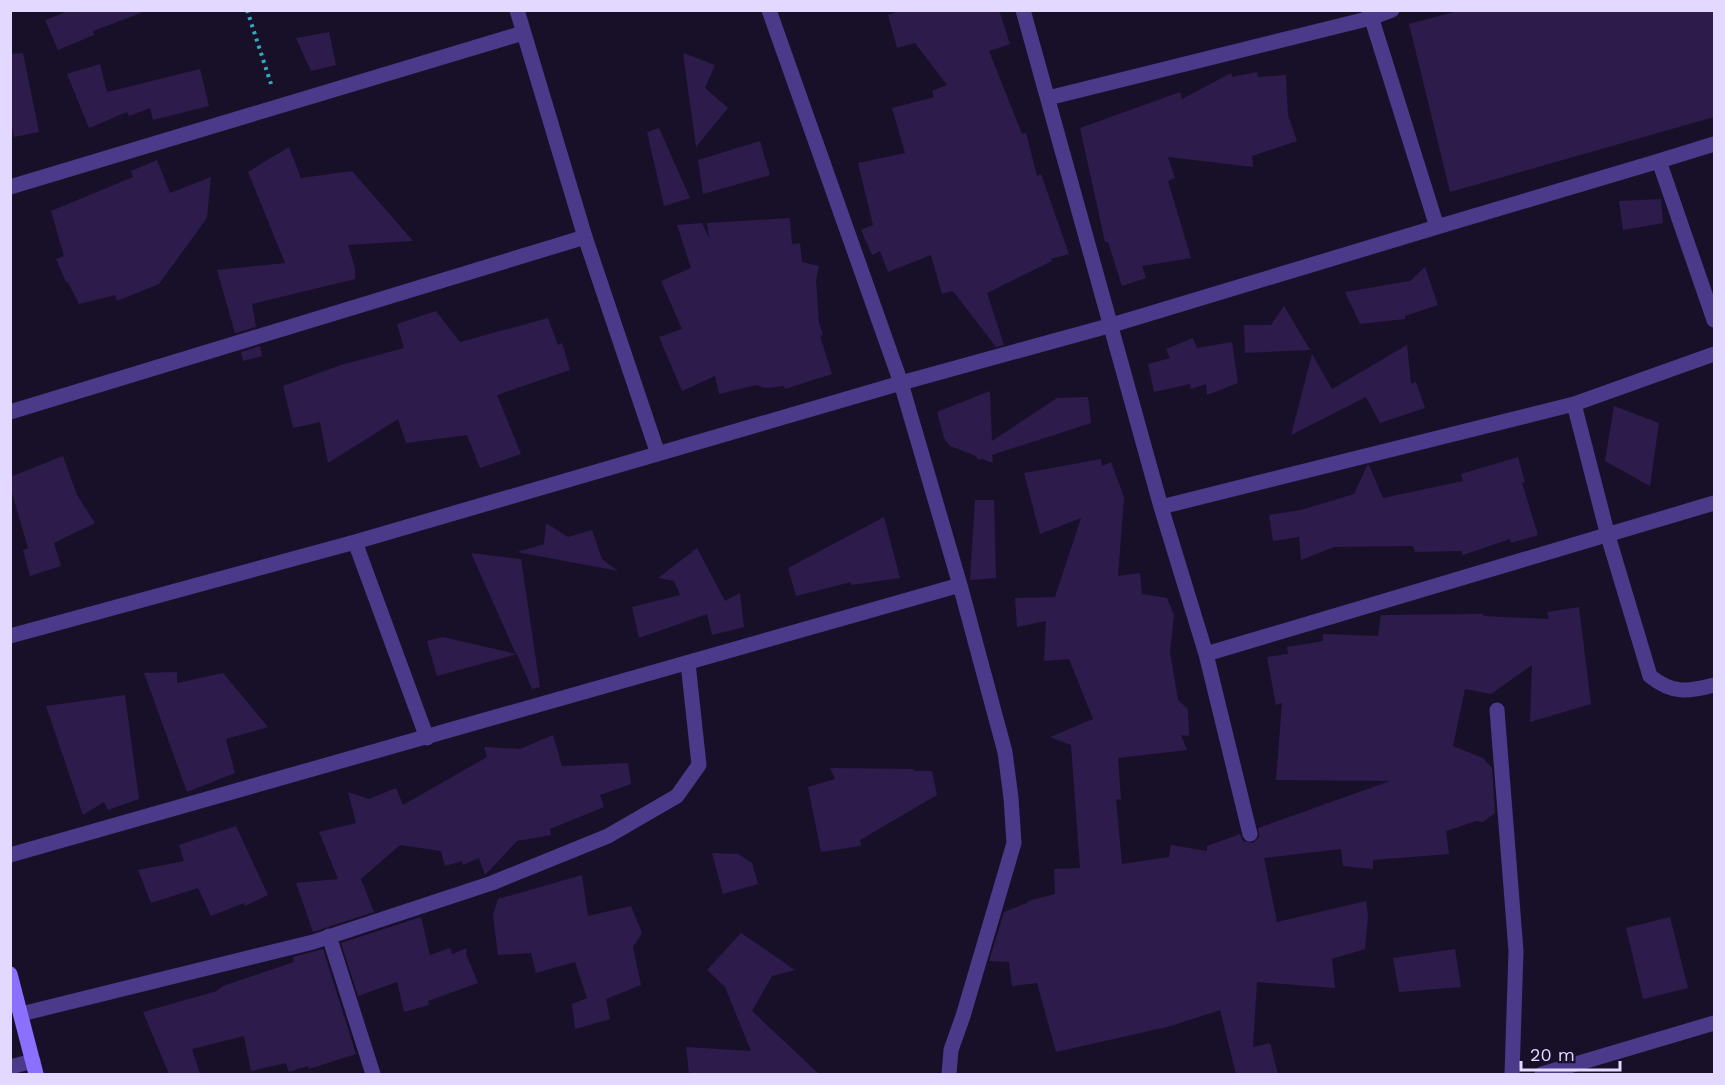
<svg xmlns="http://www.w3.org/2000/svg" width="1725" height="1085" viewBox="0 0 1725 1085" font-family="'Work Sans',sans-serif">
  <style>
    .building { fill: #2d1b4b }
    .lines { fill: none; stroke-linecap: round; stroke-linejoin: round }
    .path { stroke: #2daebe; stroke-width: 4; stroke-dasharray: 3 4.5; stroke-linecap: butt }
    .street { stroke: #4a3a89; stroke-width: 15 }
    .secondary { stroke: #8b6fff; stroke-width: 15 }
  </style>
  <rect width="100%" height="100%" fill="#181029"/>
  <path class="building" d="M 71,10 L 140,10 L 141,13 L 93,31 L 94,35 L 58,50 L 45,20 Z
    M 902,10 L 999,10 L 1010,44 L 989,51 L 1022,134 L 1026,133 L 1037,176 L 1041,174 L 1069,254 L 1051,259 L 1052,261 L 987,293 L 1004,345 L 996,347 L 953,291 L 942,294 L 931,255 L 888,272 L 880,251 L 872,255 L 861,230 L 873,225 L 858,163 L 905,153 L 892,108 L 934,97 L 932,91 L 947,85 L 915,43 L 897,48 L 888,15 Z
    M 1461,10 L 1714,10 L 1714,117 L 1450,192 L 1409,24 Z
    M 329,32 L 336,65 L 311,71 L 296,38 Z
    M 23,53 L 39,132 L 14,137 L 10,117 L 10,54 Z
    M 683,53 L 715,65 L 705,88 L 728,108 L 696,147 Z
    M 100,64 L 107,92 L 200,69 L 209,106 L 153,120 L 150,108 L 129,116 L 127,112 L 89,128 L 67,74 Z
    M 1257,72 L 1258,77 L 1286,75 L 1288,115 L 1297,141 L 1252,156 L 1253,167 L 1168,157 L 1175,178 L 1168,181 L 1191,258 L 1142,266 L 1146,278 L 1122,286 L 1108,242 L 1105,242 L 1080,128 L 1180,92 L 1182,99 L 1231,73 L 1232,77 Z
    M 659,128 L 690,198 L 664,206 L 647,132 Z
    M 760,141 L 770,175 L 703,194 L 698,160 Z
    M 289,147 L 301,178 L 352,171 L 413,241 L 348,245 L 355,268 L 355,279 L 252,304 L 256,327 L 235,333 L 217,270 L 285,263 L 248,172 Z
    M 157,160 L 170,193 L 211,177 L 207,218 L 159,284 L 117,301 L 115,295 L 79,304 L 68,282 L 66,282 L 56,259 L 64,256 L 51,211 L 133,177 L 131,171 Z
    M 1661,199 L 1663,223 L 1623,230 L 1619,201 Z
    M 790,218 L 792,244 L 800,243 L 802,262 L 819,266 L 816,280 L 819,323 L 823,335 L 820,336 L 832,374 L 785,389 L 784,386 L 765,388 L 756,385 L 719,394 L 715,376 L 682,391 L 659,337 L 682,329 L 661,281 L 691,268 L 677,225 L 702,223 L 709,238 L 707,223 Z
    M 1425,267 L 1438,305 L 1405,316 L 1405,319 L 1360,324 L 1345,292 L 1410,281 Z
    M 1284,306 L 1310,350 L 1245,353 L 1244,325 L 1271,325 Z
    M 436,311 L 460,342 L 548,318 L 558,345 L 562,343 L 570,370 L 497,395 L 521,454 L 480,468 L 467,435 L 406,443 L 398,419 L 328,463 L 320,422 L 293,428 L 283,386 L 341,365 L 404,348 L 397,324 Z
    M 1193,338 L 1197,348 L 1232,342 L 1238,383 L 1207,395 L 1206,384 L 1191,389 L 1190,384 L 1154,392 L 1148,364 L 1170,358 L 1166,349 Z
    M 1407,345 L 1411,384 L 1416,382 L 1425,408 L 1380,423 L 1366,397 L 1291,435 L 1312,354 L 1332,389 Z
    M 260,346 L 262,356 L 243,361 L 241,352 Z
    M 990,391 L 992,441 L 1057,398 L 1088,397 L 1091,423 L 992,455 L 993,463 L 982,459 L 978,460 L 976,456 L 950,446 L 944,438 L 937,412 Z
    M 1614,406 L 1659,423 L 1650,486 L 1605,461 Z
    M 63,456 L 77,495 L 95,523 L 54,543 L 61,566 L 30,576 L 23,550 L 28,548 L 10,486 L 10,477 Z
    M 1518,457 L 1525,482 L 1522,483 L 1538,535 L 1511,543 L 1510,539 L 1463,555 L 1461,551 L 1415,552 L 1413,546 L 1334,547 L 1301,560 L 1299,537 L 1273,541 L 1269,515 L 1301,510 L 1354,494 L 1367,466 L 1369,465 L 1383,498 L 1463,481 L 1461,474 Z
    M 1101,459 L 1102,466 L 1111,462 L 1124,497 L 1118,576 L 1140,573 L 1142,594 L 1167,598 L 1174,615 L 1170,652 L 1178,700 L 1188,709 L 1189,736 L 1181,735 L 1187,750 L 1118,758 L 1121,800 L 1116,799 L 1122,864 L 1169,857 L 1171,845 L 1207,851 L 1207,846 L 1240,834 L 1243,841 L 1253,843 L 1259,837 L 1258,828 L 1390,781 L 1276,780 L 1282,703 L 1276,705 L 1267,657 L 1288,654 L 1287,647 L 1323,641 L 1323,634 L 1378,636 L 1381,615 L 1483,614 L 1483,616 L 1549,619 L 1547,612 L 1579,607 L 1591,704 L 1530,722 L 1532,665 L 1491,694 L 1465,689 L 1453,746 L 1483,758 L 1492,768 L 1495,813 L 1483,822 L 1476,821 L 1446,831 L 1449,854 L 1373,860 L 1373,869 L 1343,866 L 1341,849 L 1264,858 L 1277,922 L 1366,901 L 1368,917 L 1365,949 L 1332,959 L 1335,988 L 1257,982 L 1253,1047 L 1270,1043 L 1278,1074 L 1236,1074 L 1220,1010 L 1171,1026 L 1056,1052 L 1037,983 L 1012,986 L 1009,962 L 989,961 L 1004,912 L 1027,903 L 1028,901 L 1055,894 L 1054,869 L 1080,868 L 1071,745 L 1050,737 L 1093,719 L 1069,659 L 1044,661 L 1046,621 L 1017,627 L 1015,598 L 1055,597 L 1081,518 L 1040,534 L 1024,473 Z
    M 975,500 L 994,500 L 996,578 L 970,580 Z
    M 884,517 L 900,578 L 851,585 L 851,582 L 796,596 L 788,568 Z
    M 546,523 L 568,537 L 592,530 L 602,559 L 618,571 L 517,552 L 544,544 Z
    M 697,548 L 725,601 L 740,593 L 744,627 L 712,635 L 707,614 L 639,638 L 632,607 L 680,595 L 674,581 L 658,578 Z
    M 471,553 L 521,559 L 540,687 L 532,689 L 517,654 L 437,676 L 427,641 L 443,637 L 516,654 Z
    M 177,672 L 177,683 L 223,673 L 268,727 L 226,739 L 235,773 L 187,792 L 144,673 Z
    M 125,695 L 139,799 L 108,810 L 104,802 L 83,815 L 46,706 Z
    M 553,735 L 562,766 L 628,763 L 631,784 L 600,795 L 604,807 L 550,829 L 551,835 L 517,841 L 485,875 L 479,858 L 463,865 L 462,861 L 445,866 L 441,851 L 400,845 L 361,879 L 374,912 L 313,932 L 296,883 L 338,879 L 319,832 L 356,823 L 348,792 L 369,799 L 396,788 L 403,805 L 487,757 L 484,747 L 520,749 Z
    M 830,768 L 914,769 L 915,771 L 932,771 L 937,795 L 860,840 L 861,846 L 821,852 L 808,787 L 835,779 Z
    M 236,826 L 268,895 L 245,906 L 244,903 L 211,916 L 198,888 L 151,903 L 138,870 L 184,861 L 179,845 Z
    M 712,853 L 738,854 L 752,863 L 758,884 L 723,894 Z
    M 582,875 L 588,916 L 631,906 L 642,933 L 633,947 L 641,985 L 606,999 L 610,1019 L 575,1029 L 572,1004 L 587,998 L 575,962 L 536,973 L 531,953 L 498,955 L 493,915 L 498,899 Z
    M 421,917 L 430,955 L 450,948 L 452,954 L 467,948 L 466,954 L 478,983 L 428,1001 L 429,1005 L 404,1012 L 397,982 L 358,996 L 341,943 Z
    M 1670,917 L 1688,988 L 1643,999 L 1626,928 Z
    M 741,933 L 795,970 L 772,976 L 752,1011 L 819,1074 L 689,1074 L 686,1047 L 751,1051 L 725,987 L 707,970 Z
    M 323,949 L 356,1054 L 309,1069 L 308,1066 L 289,1072 L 286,1063 L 251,1071 L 244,1036 L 192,1049 L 200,1074 L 169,1074 L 143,1012 L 217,991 L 223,986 L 294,962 L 293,957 Z
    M 1455,949 L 1461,987 L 1399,992 L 1393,958 Z"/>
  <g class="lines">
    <path class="path" d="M 247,10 L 271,84"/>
    <path class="street" d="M 769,10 L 901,383 L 1112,325 L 1437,227
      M 1023,10 L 1161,507 L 1574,404
      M 1369,10 L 1437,227 L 1659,161
      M 1048,98 L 1371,18 L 1392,10
      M 1714,144 L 1659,161 L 1714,320
      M 10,187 L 523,33
      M 585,237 L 658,454
      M 1714,354 L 1574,404 L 1608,536 L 1650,676 C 1672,694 1688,692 1714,685
      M 10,412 L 585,237 L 517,10
      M 1161,507 L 1206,654 L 1714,503
      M 355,542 L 427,738
      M 10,636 L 355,542 L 901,383 L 960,585 L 10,855
      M 1206,654 L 1250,834
      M 1497,710 L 1516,951 L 1512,1074
      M 329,936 L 373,1074
      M 21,1014 L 313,942 L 492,883 L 608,836 L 677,796 L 699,765 L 688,663
      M 10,1067 L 33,1061
      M 949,1074 L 951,1050 L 963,1016 L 1014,843 L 1011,798 L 1005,752 L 960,585
      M 1542,1074 L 1714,1023"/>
    <path class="secondary" d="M 10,974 L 36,1074"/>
  </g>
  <rect width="1725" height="1085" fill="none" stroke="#e3d8ff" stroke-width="24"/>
  <path d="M1521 1061v9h99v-9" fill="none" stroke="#e3d8ff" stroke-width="3"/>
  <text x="1530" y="1061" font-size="18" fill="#e3d8ff" stroke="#181029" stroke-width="4.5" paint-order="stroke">20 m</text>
</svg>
